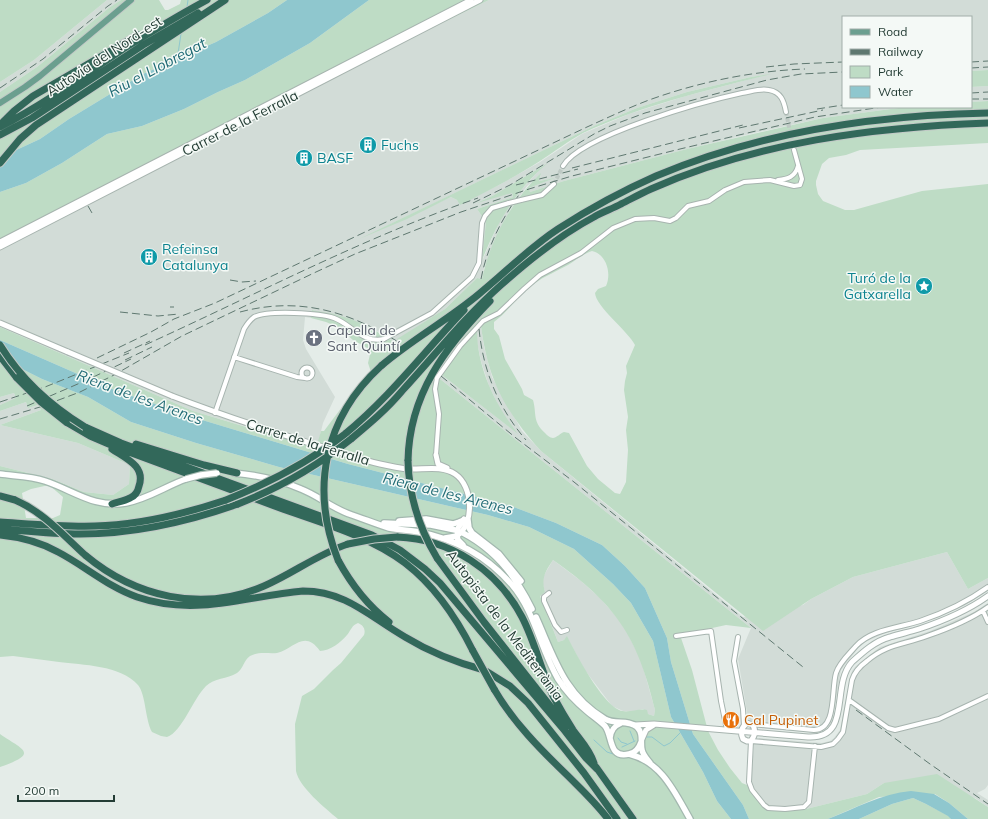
<svg xmlns="http://www.w3.org/2000/svg" width="988" height="819" viewBox="0 0 988 819" font-family="Mulish,sans-serif">
  <style>
    .built { fill: #d2dcd7; fill-rule: evenodd }
    .green { fill: #bedcc5; fill-rule: evenodd }
    .water { fill: #8fc7ce }
    .lines { fill: none; stroke-linecap: round; stroke-linejoin: round }
    .stream { stroke: #8fc7ce; stroke-width: 1 }
    .minor-tunnel { stroke: #bec9c4; stroke-width: 4; stroke-dasharray: 4 2; stroke-linecap: butt }
    .minor-casing { stroke: #a7b4af; stroke-width: 6 }
    .tertiary-casing { stroke: #a7b4af; stroke-width: 7 }
    .secondary-casing { stroke: #a3b8af; stroke-width: 8 }
    .primary-casing { stroke: #c2c9c6; stroke-width: 8 }
    .motorway-casing { stroke: #c2c9c6; stroke-width: 9 }
    .minor { stroke: #fff; stroke-width: 4 }
    .tertiary { stroke: #fff; stroke-width: 5 }
    .secondary { stroke: #fff; stroke-width: 5.5 }
    .primary { stroke: #6b9f8f; stroke-width: 6 }
    .motorway { stroke: #32685a; stroke-width: 7 }
    .rail { stroke: #5f7870; stroke-width: 1; stroke-dasharray: 8 4; stroke-linecap: butt }
    .minor-bridge-casing { stroke: #a7b4af; stroke-width: 6; stroke-linecap: butt }
    .tertiary-bridge-casing { stroke: #a7b4af; stroke-width: 7; stroke-linecap: butt }
    .secondary-bridge-casing { stroke: #a3b8af; stroke-width: 8; stroke-linecap: butt }
    .motorway-bridge-casing { stroke: #c2c9c6; stroke-width: 9; stroke-linecap: butt }
    .minor-bridge { stroke: #fff; stroke-width: 4 }
    .tertiary-bridge { stroke: #fff; stroke-width: 5 }
    .secondary-bridge { stroke: #fff; stroke-width: 5.5 }
    .motorway-bridge { stroke: #32685a; stroke-width: 7 }
    .labels { text-anchor: middle; dominant-baseline: central; stroke-width: 3; stroke-linejoin: round; paint-order: stroke }
    .street-label { font-size: 14px; fill: #243d35; stroke: #f4f9f6 }
    .culture-label { font-size: 14px; fill: #0d838f; stroke: #f4f9f6; text-anchor: start }
    .worship-label { font-size: 14px; fill: #5b616d; stroke: #f4f9f6; text-anchor: start }
    .food-label { font-size: 14px; fill: #c56008; stroke: #f4f9f6; text-anchor: start }
    .water-label { font-size: 15px; font-style: italic; fill: #216c76; stroke: #f4f9f6 }
  </style>
  <rect width="100%" height="100%" fill="#e4ece8"/>
  <path class="built" d="M 107,0 L 121,0 L 110,7 L 37,67 L 0,92 L 0,82 L 34,60 Z
    M 489,0 L 988,0 L 988,70 L 971,71 L 971,17 L 843,17 L 843,107 L 906,107 L 823,118 L 758,132 L 687,149 L 564,181 L 530,192 L 529,188 L 552,179 L 538,181 L 541,175 L 527,186 L 510,210 L 484,268 L 482,279 L 477,278 L 445,309 L 398,339 L 401,342 L 399,345 L 379,332 L 312,310 L 311,318 L 305,317 L 303,340 L 306,349 L 335,397 L 323,423 L 317,448 L 193,411 L 0,327 L 0,248 L 371,58 ZM 766,75 L 686,96 L 629,114 L 582,134 L 540,162 L 499,185 L 460,204 L 457,200 L 451,197 L 368,235 L 596,125 L 637,108 L 687,92 L 751,77 ZM 543,166 L 521,190 L 509,206 L 501,218 L 483,259 L 486,222 L 477,209 L 513,197 L 512,192 L 481,201 L 494,195 Z
    M 988,86 L 988,101 L 971,102 L 971,87 Z
    M 481,326 L 484,347 L 492,377 L 522,431 L 541,451 L 743,617 L 803,605 L 811,599 L 853,577 L 947,552 L 968,589 L 988,578 L 988,591 L 964,606 L 921,623 L 883,634 L 865,642 L 859,647 L 841,670 L 833,716 L 831,723 L 824,730 L 817,733 L 759,728 L 748,718 L 738,659 L 751,628 L 440,379 L 442,375 L 517,433 L 503,415 L 489,386 L 481,361 L 477,342 L 477,330 Z
    M 14,393 L 16,399 L 0,405 L 0,397 Z
    M 26,402 L 28,408 L 38,405 L 41,410 L 0,425 L 0,411 Z
    M 0,425 L 78,443 L 130,465 L 129,484 L 113,495 L 84,492 L 52,479 L 0,466 Z
    M 553,560 L 581,581 L 600,598 L 621,622 L 629,636 L 641,660 L 655,710 L 654,716 L 648,714 L 643,709 L 632,712 L 623,711 L 612,706 L 584,669 L 567,637 L 564,640 L 558,642 L 540,595 L 545,592 L 543,585 L 543,577 Z
    M 988,603 L 988,785 L 985,789 L 977,793 L 988,800 L 988,807 L 975,798 L 884,783 L 867,794 L 806,809 L 781,811 L 769,810 L 765,809 L 762,806 L 747,785 L 751,781 L 754,745 L 759,738 L 822,743 L 830,741 L 834,738 L 840,730 L 850,677 L 852,671 L 856,666 L 880,647 L 930,631 L 974,612 Z"/>
  <path class="green" d="M 0,0 L 107,0 L 34,60 L 0,82 Z
    M 121,0 L 159,0 L 165,10 L 168,10 L 180,4 L 181,0 L 287,0 L 268,13 L 216,42 L 143,74 L 69,119 L 40,139 L 12,152 L 0,156 L 0,92 L 37,67 L 110,7 Z
    M 369,0 L 489,0 L 371,58 L 0,248 L 0,192 L 26,183 L 62,163 L 107,134 L 142,126 L 184,109 L 218,92 L 245,80 L 310,43 Z
    M 988,70 L 988,86 L 971,87 L 971,71 Z
    M 771,74 C 708,90 643,105 583,133 C 568,141 554,152 540,161 C 514,178 487,191 460,205 L 457,200 L 451,197 L 407,219 L 359,239 L 596,125 L 637,108 L 687,92 L 751,77 Z
    M 988,101 L 988,143 L 860,150 L 846,155 L 829,158 L 822,164 L 816,181 L 816,185 L 818,194 L 823,201 L 845,210 L 854,210 L 922,191 L 988,184 L 988,578 L 968,589 L 947,552 L 853,577 L 811,599 L 763,631 L 541,451 C 505,411 488,380 481,326 L 477,330 C 477,368 495,404 518,434 L 442,375 L 440,379 L 751,628 L 726,625 L 680,635 L 692,670 L 708,731 L 718,750 L 730,768 L 742,783 L 747,785 L 765,809 L 781,811 L 806,809 L 867,794 L 884,783 L 937,774 L 988,807 L 988,819 L 968,819 L 949,803 L 935,794 L 879,797 L 828,819 L 749,819 L 743,805 L 693,734 L 671,662 L 667,638 L 645,588 L 625,566 L 602,545 L 556,523 L 511,506 L 348,464 L 189,416 L 112,389 L 0,340 L 0,327 L 193,411 L 316,448 L 321,431 L 324,431 L 342,407 L 371,372 L 368,363 L 371,350 L 353,340 L 338,327 L 326,322 L 311,318 L 312,310 C 320,312 329,312 337,315 C 359,320 380,333 399,345 L 401,342 L 397,339 L 445,309 L 477,278 L 482,279 C 491,238 511,202 541,173 L 539,181 L 555,178 L 529,188 L 530,192 L 564,181 L 687,149 L 823,118 L 906,107 L 971,107 L 971,102 ZM 592,251 C 606,254 612,273 606,286 L 598,289 L 595,293 C 596,307 628,331 635,345 L 626,366 L 627,373 L 625,381 L 624,390 L 628,417 L 626,430 L 628,450 L 626,482 L 620,494 L 615,493 L 598,479 L 587,466 L 569,433 L 564,432 C 561,433 556,438 553,438 C 550,438 547,435 545,433 C 532,421 537,414 533,400 L 524,395 L 522,389 L 505,359 L 499,336 L 494,329 L 494,322 C 509,311 519,294 535,283 C 545,276 557,271 568,265 C 576,260 583,254 592,251 Z
    M 548,163 C 516,189 497,223 482,260 L 486,222 L 477,209 L 513,197 L 512,193 L 477,203 L 494,195 Z
    M 0,358 L 42,379 L 88,397 L 131,422 L 196,443 L 279,467 L 488,515 L 529,527 L 574,549 L 613,584 L 631,603 L 653,641 L 671,717 L 703,772 L 717,801 L 731,819 L 338,819 C 325,808 299,787 296,771 L 295,724 L 302,696 L 314,689 L 333,670 L 341,663 L 364,635 C 366,629 363,625 358,623 C 352,625 351,630 347,635 C 341,642 330,651 320,651 C 304,629 294,649 277,653 C 268,654 259,651 250,656 C 244,660 243,669 237,673 C 227,679 214,678 206,686 C 193,699 182,732 167,737 L 161,736 L 152,732 C 145,719 146,695 138,685 C 121,665 82,665 59,662 C 44,660 29,658 13,656 L 0,657 L 0,466 L 52,479 L 84,492 L 113,495 L 129,484 L 130,465 L 78,443 L 0,425 L 41,410 L 38,405 L 28,408 L 26,402 L 0,411 L 0,405 L 16,398 L 14,393 L 0,397 ZM 49,485 L 63,497 L 60,515 L 53,518 L 26,518 L 22,493 L 31,489 ZM 553,560 C 615,603 638,637 655,710 L 654,716 L 648,714 L 647,710 C 637,708 628,714 619,710 C 601,702 576,654 567,636 L 564,640 L 558,642 L 540,596 L 545,592 C 541,578 545,572 553,560 Z
    M 0,734 C 23,750 40,753 0,767 Z
    M 913,798 L 926,804 L 949,816 L 951,819 L 859,819 L 892,804 Z"/>
  <path class="water" d="M 287,0 L 369,0 L 310,43 L 245,80 L 218,92 L 184,109 L 142,126 L 107,134 L 62,163 L 26,183 L 0,192 L 0,156 L 12,152 L 40,139 L 69,119 L 143,74 L 216,42 L 268,13 Z
    M 0,340 L 112,389 L 189,416 L 348,464 L 511,506 L 556,523 L 602,545 L 625,566 L 645,588 L 667,638 L 671,662 L 693,734 L 743,805 L 749,819 L 731,819 L 717,801 L 703,772 L 671,717 L 653,641 L 631,603 L 613,584 L 574,549 L 529,527 L 488,515 L 279,467 L 196,443 L 131,422 L 88,397 L 42,379 L 0,358 Z
    M 911,791 L 934,794 L 949,803 L 968,819 L 951,819 L 948,816 L 926,804 L 913,798 L 892,804 L 859,819 L 828,819 C 856,808 881,794 911,791 Z"/>
  <g class="lines">
    <path class="stream" d="M 187,7 L 188,0
      M 177,60 L 181,34
      M 630,731 L 634,741
      M 646,737 L 652,737 L 664,746 L 670,743 L 680,733
      M 618,738 L 621,742 L 627,744
      M 594,740 L 607,752 L 613,754
      M 622,747 L 635,741"/>
    <path class="minor-tunnel" d="M 786,112 L 793,147
      M 554,184 L 563,166"/>
    <defs>
      <path id="minor" d="M 563,166 C 581,135 705,101 742,93 C 750,92 760,88 769,90 C 781,92 784,101 786,112
        M 778,180 C 788,179 795,177 798,166
        M 521,200 L 542,195 L 554,184
        M 393,334 L 432,313 L 472,277 L 479,263 L 482,223 L 485,216 L 492,208 L 509,203
        M 234,357 L 297,377 L 305,378
        M301.5 373a5.5 5.5 0 1 1 11 0a5.5 5.5 0 1 1-11 0Z
        M 215,413 L 244,329 C 247,324 250,320 254,317 C 268,310 320,313 334,318 C 351,324 363,344 384,339
        M 436,455 L 439,414 L 435,389 L 437,378 L 460,346 L 483,321 L 499,313 L 524,289 L 540,275 L 581,253 L 613,228 L 635,219 L 654,218 L 670,221 L 676,218 L 688,206 L 709,201 L 725,190 L 744,182 L 770,180 L 794,186 L 800,185 L 802,179 L 794,150
        M 549,593 L 544,597 L 544,601 L 555,625 L 561,632 L 567,630
        M 983,611 L 988,622
        M 676,636 L 711,631 L 721,701 L 727,730
        M 738,637 L 734,661 L 743,709 L 744,726
        M 849,700 L 888,728 L 895,730 L 939,719 L 988,696
        M 751,724 L 814,730 C 837,730 831,690 836,673 C 839,663 849,654 856,646 C 872,629 899,628 920,621 C 944,613 967,602 988,587
        M 751,741 L 821,747 L 833,744 L 838,739 L 843,732 L 852,680 C 855,671 860,666 867,661 C 887,644 903,645 927,636 C 947,629 970,620 988,607
        M 751,741 L 749,782 L 752,790 L 764,805 L 768,808 L 785,809 L 804,807 L 809,802 L 815,746"/>
      <path id="tertiary" d="M 0,242 L 471,0
        M 0,247 L 480,0
        M 0,323 L 68,352
        M 172,396 C 219,414 267,430 316,445 C 337,451 358,459 380,464 C 389,466 398,468 407,469 C 423,470 441,465 455,474 C 473,486 475,523 457,536
        M 436,455 L 438,464 L 447,468
        M 457,535 L 458,528 L 464,519
        M 747,723 L 753,725 C 756,732 755,735 751,741 L 747,741 L 743,739 C 740,732 741,728 747,723 Z
        M 635,725 L 654,724 L 808,737 C 853,739 830,686 852,662 C 863,652 875,641 890,637 C 899,634 910,632 919,629 C 943,621 967,611 988,596
        M 642,739 L 646,730 L 654,725"/>
      <path id="secondary" d="M 234,473 C 256,475 280,480 301,489 C 319,496 333,509 352,515 C 364,519 376,524 389,528 C 399,530 409,530 419,532 C 455,539 488,557 512,585 C 535,612 540,648 558,679 C 566,692 577,703 588,712 C 594,717 600,721 605,726 C 613,736 608,759 629,754 C 635,753 639,748 641,742
        M 0,474 C 15,476 31,476 45,481 C 75,491 93,508 126,503 C 148,499 166,486 186,479
        M 468,520 L 469,528 L 472,533 L 499,554 L 521,581
        M 399,521 L 426,519 L 453,524 L 459,522 L 464,520
        M 384,523 L 431,525 L 455,530
        M 463,533 C 494,549 517,578 532,609
        M 445,538 L 457,536 L 458,540 L 463,545
        M 536,617 C 554,657 564,695 605,719 C 615,725 628,719 637,727 C 644,734 640,742 642,750 C 643,755 647,759 650,763
        M 610,738 C 611,730 614,726 621,723
        M 629,754 C 662,762 675,793 690,819"/>
      <path id="primary" d="M 0,103 L 25,87 L 40,76 L 131,0"/>
      <path id="motorway" d="M 0,125 L 14,111 L 33,96 L 138,35
        M 0,127 C 43,105 83,76 123,49 C 151,32 179,15 207,0
        M 0,135 L 32,118 L 143,45 L 198,13
        M 0,163 L 20,139 L 36,125 L 225,0
        M 0,356 L 17,378
        M 381,366 C 411,340 448,320 479,294 C 506,272 529,248 558,229 C 589,209 622,191 656,176 C 760,132 876,115 988,113
        M 66,422 L 90,436 L 118,448 C 172,468 226,488 280,508 C 322,523 369,536 405,563 C 435,586 456,617 473,651
        M 85,427 L 121,443 L 372,535 L 400,550 L 425,569 L 440,583 L 565,731 L 586,758 L 597,769
        M 345,434 C 390,397 424,352 464,310
        M 351,439 C 369,424 387,409 402,391 C 435,355 465,317 501,285 C 529,260 560,235 594,217 C 602,212 612,209 621,204 C 631,199 640,194 651,189 C 756,142 874,127 988,123
        M 136,444 L 204,465 L 237,473
        M 112,449 C 125,458 146,466 139,486 C 138,491 135,496 130,498 C 124,501 118,502 112,504
        M 408,461 C 409,395 445,347 490,301
        M 0,496 L 15,500
        M 0,522 C 31,524 63,527 95,526 C 140,525 184,514 226,500
        M 0,529 C 26,531 53,534 80,534 C 134,534 187,522 238,504
        M 0,535 C 20,537 40,542 58,552 C 85,566 108,587 137,597 C 196,617 245,596 303,591 C 346,591 370,617 405,637 C 428,651 458,663 484,670
        M 397,537 C 451,539 497,570 522,617 C 535,642 541,670 553,696 C 559,707 566,719 573,730 C 581,741 590,750 594,763
        M 85,555 C 135,597 202,613 264,586 C 292,574 318,554 348,544
        M 437,558 L 484,622 L 566,726
        M 338,560 C 351,584 367,605 389,622
        M 481,668 L 510,686 L 528,703 L 584,773 L 617,819
        M 494,689 C 513,722 541,750 568,776 C 582,790 596,803 608,819
        M 596,767 L 633,819"/>
    </defs>
    <use href="#minor" class="minor-casing"/>
    <use href="#tertiary" class="tertiary-casing"/>
    <use href="#secondary" class="secondary-casing"/>
    <use href="#primary" class="primary-casing"/>
    <use href="#motorway" class="motorway-casing"/>
    <use href="#minor" class="minor"/>
    <use href="#tertiary" class="tertiary"/>
    <use href="#secondary" class="secondary"/>
    <use href="#primary" class="primary"/>
    <use href="#motorway" class="motorway"/>
    <path class="rail" d="M 971,62 L 988,61
      M 766,67 L 794,64 L 843,62
      M 971,68 L 988,67
      M 0,88 L 43,59 L 108,6 L 117,0
      M 971,93 L 988,92
      M 971,99 L 988,99
      M 817,109 L 843,105
      M 739,128 L 823,110
      M 572,168 L 743,125
      M 516,185 L 578,169
      M 473,203 L 510,185 L 594,134 L 610,126 L 645,113 L 767,80 L 801,74 L 843,72
      M 88,206 L 92,213
      M 481,279 C 487,247 502,218 521,192
      M 230,280 L 242,282 L 256,281
      M 170,307 L 174,307
      M 120,312 L 158,316 L 179,314
      M 240,312 C 300,296 350,312 400,343
      M 479,329 C 483,371 499,409 526,440
      M 145,345 C 255,295 363,238 478,198
      M 124,353 L 150,341
      M 97,358 L 151,332 L 174,319 L 215,303 L 587,127 C 607,118 628,108 649,100 C 699,82 752,71 805,69
      M 125,360 L 152,347
      M 441,376 L 516,438 L 574,482 L 803,667
      M 0,402 L 45,387 L 129,353
      M 27,406 L 87,380 L 131,359
      M 0,419 L 40,407 L 80,392 L 114,375 L 182,336 L 316,272 L 355,254 L 461,212 L 529,189 L 572,176 L 680,149 L 815,117 L 882,107
      M 856,710 L 930,764 L 988,804"/>
    <defs>
      <path id="minor-bridge" d="M 509,203 L 521,200
        M 384,339 L 393,334"/>
      <path id="tertiary-bridge" d="M 68,352 L 172,396"/>
      <path id="secondary-bridge" d="M 186,479 L 201,475 L 217,473"/>
      <path id="motorway-bridge" d="M 0,345 C 21,379 51,406 85,427
        M 17,378 L 41,402 L 66,422
        M 408,461 C 409,497 419,528 437,558
        M 15,500 C 43,512 63,535 85,555
        M 226,500 C 269,483 309,462 345,434
        M 238,504 C 279,488 316,467 351,439
        M 348,544 L 374,539 L 397,537
        M 338,560 C 310,489 324,418 381,366
        M 473,651 L 494,689"/>
    </defs>
    <use href="#minor-bridge" class="minor-bridge-casing"/>
    <use href="#tertiary-bridge" class="tertiary-bridge-casing"/>
    <use href="#secondary-bridge" class="secondary-bridge-casing"/>
    <use href="#motorway-bridge" class="motorway-bridge-casing"/>
    <use href="#minor-bridge" class="minor-bridge"/>
    <use href="#tertiary-bridge" class="tertiary-bridge"/>
    <use href="#secondary-bridge" class="secondary-bridge"/>
    <use href="#motorway-bridge" class="motorway-bridge"/>
  </g>
  <defs>
    <symbol id="building-disc" viewBox="-11 -11 22 22"><circle r="9.5" fill="#0f9aa8" stroke="#f4f9f6"/><path d="M-4-6H4V6H1V3H-1V6H-4ZM-2.5-4.3h1.7v1.8h-1.7ZM.8-4.3h1.7v1.8H.8ZM-2.5-1h1.7V.8h-1.7ZM.8-1h1.7V.8H.8Z" fill="#fff"/></symbol>
    <symbol id="sight-disc" viewBox="-11 -11 22 22"><circle r="9.5" fill="#0f9aa8" stroke="#f4f9f6"/><path d="M0-6L1.8-2.2L6-1.7L2.9 1.2L3.7 5.4L0 3.3L-3.7 5.4L-2.9 1.2L-6-1.7L-1.8-2.2Z" fill="#fff"/></symbol>
    <symbol id="church-disc" viewBox="-11 -11 22 22"><circle r="9.5" fill="#6b7280" stroke="#f4f9f6"/><path d="M-1.2-6h2.4v3.5h3.3v2.4h-3.3V6h-2.4V-.1h-3.3v-2.4h3.3Z" fill="#fff"/></symbol>
    <symbol id="restaurant-disc" viewBox="-11 -11 22 22"><circle r="9.5" fill="#e8710a" stroke="#f4f9f6"/><path d="M-5-6h1v4h1v-4h1v4h1v-4h1v5L-1.5 .5V6h-2V.5L-5-1ZM5-6V6H3V1.5H1.5Q1.5-4 5-6Z" fill="#fff"/></symbol>
  </defs>
  <g fill-rule="evenodd">
    <use href="#building-disc" x="358" y="135" width="20" height="20"/>
    <use href="#building-disc" x="294" y="148" width="20" height="20"/>
    <use href="#building-disc" x="139" y="247" width="20" height="20"/>
    <use href="#sight-disc" x="914" y="276" width="20" height="20"/>
    <use href="#church-disc" x="304" y="328" width="20" height="20"/>
    <use href="#restaurant-disc" x="721" y="710" width="20" height="20"/>
  </g>
  <g class="labels">
    <g class="street-label">
      <text transform="translate(104 56) rotate(-33)">Autovia del Nord-est</text>
      <text transform="translate(240 123) rotate(-27)">Carrer de la Ferralla</text>
      <text transform="translate(308 442) rotate(17)">Carrer de la Ferralla</text>
      <text transform="translate(505 625) rotate(53)">Autopista de la Mediterrània</text>
    </g>
    <g class="culture-label">
      <text x="381" y="145">Fuchs</text>
      <text x="317" y="158">BASF</text>
      <text x="162" y="249">Refeinsa<tspan x="162" dy="16">Catalunya</tspan></text>
      <text x="911" y="278" text-anchor="end">Turó de la<tspan x="911" dy="16">Gatxarella</tspan></text>
    </g>
    <g class="worship-label">
      <text x="327" y="330">Capella de<tspan x="327" dy="16">Sant Quintí</tspan></text>
    </g>
    <g class="food-label">
      <text x="744" y="720">Cal Pupinet</text>
    </g>
    <g class="water-label">
      <text transform="translate(157 67) rotate(-28)">Riu el Llobregat</text>
      <text transform="translate(140 397) rotate(20)">Riera de les Arenes</text>
      <text transform="translate(448 493) rotate(14)">Riera de les Arenes</text>
    </g>
  </g>
  <rect x="842" y="16" width="130" height="92" fill="#f4f9f6" stroke="#a1aea9"/>
  <rect x="850" y="29" width="20" height="6" fill="#6b9f8f" stroke="#a1aea9"/>
  <text x="878" y="36" font-size="12" fill="#243d35">Road</text>
  <rect x="850" y="49" width="20" height="6" fill="#5f7870" stroke="#a1aea9"/>
  <text x="878" y="56" font-size="12" fill="#243d35">Railway</text>
  <rect x="850" y="66" width="20" height="12" fill="#bedcc5" stroke="#a1aea9"/>
  <text x="878" y="76" font-size="12" fill="#243d35">Park</text>
  <rect x="850" y="86" width="20" height="12" fill="#8fc7ce" stroke="#a1aea9"/>
  <text x="878" y="96" font-size="12" fill="#243d35">Water</text>
  <path d="M18 795v6h96v-6" fill="none" stroke="#243d35" stroke-width="2"/>
  <text x="24" y="795" font-size="12" fill="#243d35" stroke="#f4f9f6" stroke-width="3" paint-order="stroke">200 m</text>
</svg>
